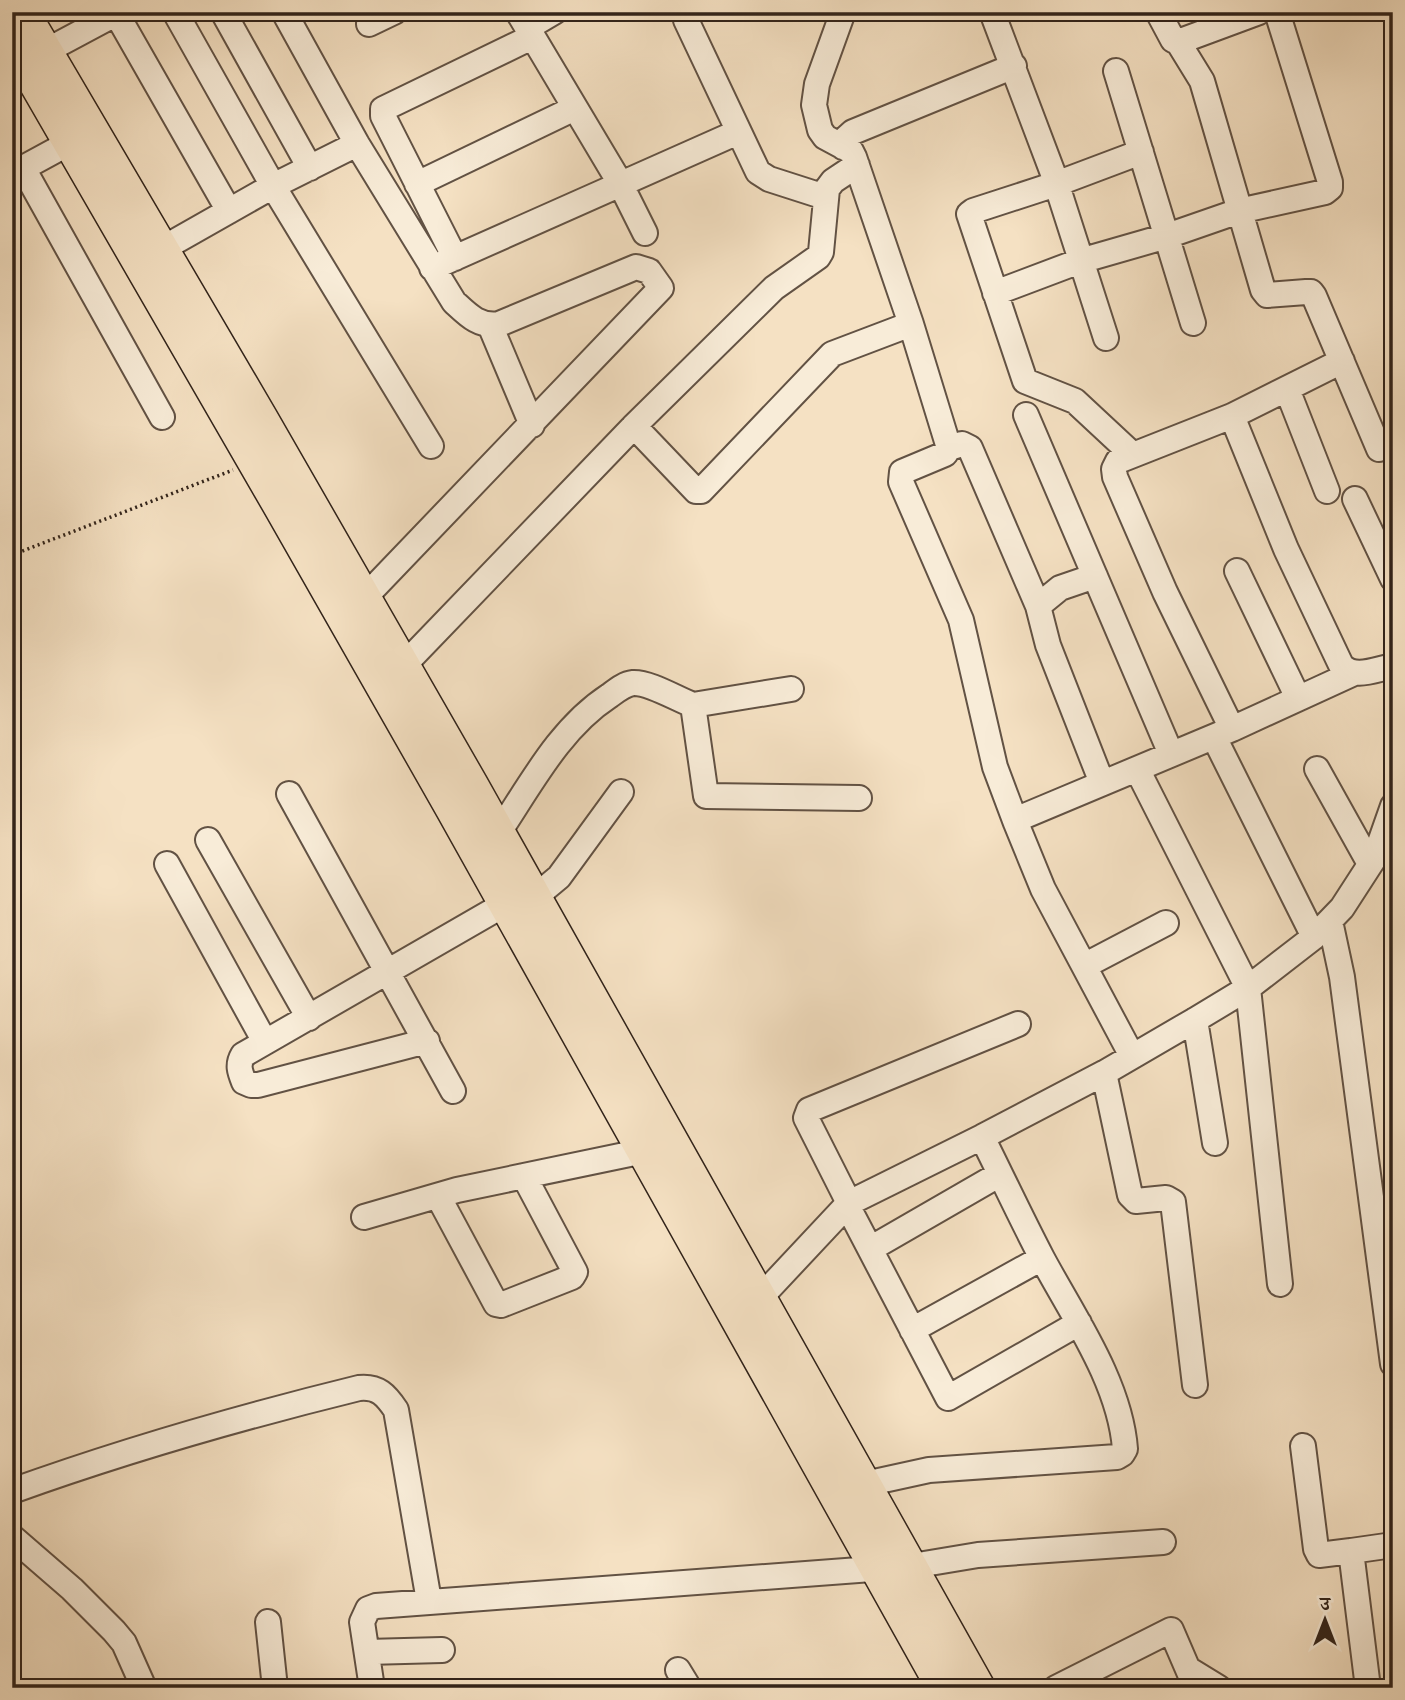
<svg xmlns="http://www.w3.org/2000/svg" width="1405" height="1700" viewBox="0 0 1405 1700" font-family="Vollkorn,'Noto Serif Devanagari',serif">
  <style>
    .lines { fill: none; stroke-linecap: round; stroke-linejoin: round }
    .minor-casing { stroke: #625244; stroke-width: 28 }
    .major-casing { stroke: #31231a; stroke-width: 35 }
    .path { stroke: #31231a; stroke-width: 3.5; stroke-dasharray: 2 3.5; stroke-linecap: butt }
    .minor { stroke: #f8ecd8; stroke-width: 24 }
    .major { stroke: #f5e1c3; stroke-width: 32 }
  </style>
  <rect width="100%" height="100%" fill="#f5e1c3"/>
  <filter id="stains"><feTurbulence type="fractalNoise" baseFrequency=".00286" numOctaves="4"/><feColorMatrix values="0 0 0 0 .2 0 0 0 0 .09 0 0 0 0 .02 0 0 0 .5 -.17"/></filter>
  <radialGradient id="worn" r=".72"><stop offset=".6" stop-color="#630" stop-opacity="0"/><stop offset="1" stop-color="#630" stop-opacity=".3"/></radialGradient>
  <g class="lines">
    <defs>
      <path id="minor" d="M 175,12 L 273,186 L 431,446
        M 223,12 L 310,168
        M 284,12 L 357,144 L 454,302 C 468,315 479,327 499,324 L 636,267 L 649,271 L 661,288 L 365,597
        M 518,12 L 620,183 L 645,233
        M 843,12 L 817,84 L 814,105 L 820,130 L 825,137 L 851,151 L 854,157 L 911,324 L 949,448 L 945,454 L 902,472 L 901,482 L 961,620 L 995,767 L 1016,823 L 1043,889 L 1132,1056
        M 992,12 L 1054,176 L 1106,338
        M 1158,12 L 1173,40 L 1178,42 L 1259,12
        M 116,13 L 229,211
        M 686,20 L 758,172 L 769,179 L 825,197
        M 369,24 L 394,12
        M 527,28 L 554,12
        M 1178,42 L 1202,81 L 1263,290 L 1267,295 L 1306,292 L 1311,292 L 1314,296 L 1379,449
        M 46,51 L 119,12
        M 1116,71 L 1193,323
        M 843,147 L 843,141 L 853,132 L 1014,66
        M 23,168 L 162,417
        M 12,174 L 69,143
        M 417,184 L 575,108
        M 162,249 L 273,186 L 357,144
        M 455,258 L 383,116 L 383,109 L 532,37
        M 432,268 L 738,132
        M 995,293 L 1080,261 L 1167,236 L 1239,211 L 1325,192 L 1330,188 L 1330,182 L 1277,12
        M 490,325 L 532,425
        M 1287,389 L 1327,491
        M 1026,415 L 1171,754
        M 1232,416 L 1286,549 L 1341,665 C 1354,680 1376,669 1393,666
        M 634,426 L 696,491 L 701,491 L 832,354 L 911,324
        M 949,448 L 962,444 L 970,448 L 1038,606
        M 1133,455 L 1075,401 L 1025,381 L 969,214 L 973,211 L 1056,184 L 1141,152
        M 1355,499 L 1393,579
        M 1237,571 L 1298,698
        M 1095,576 L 1060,588 L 1038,606 L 1048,645 L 1102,783
        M 404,665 L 634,426 L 774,288 L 818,257 L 821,252 L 827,189 L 833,181 L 857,165
        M 693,705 L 791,689
        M 1232,729 L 1165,592 L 1115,477 L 1114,469 L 1118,461 L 1232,416 L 1342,361
        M 1214,737 L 1314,937
        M 1137,769 L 1248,988 L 1280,1284
        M 1317,769 L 1370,864
        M 289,794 L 453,1091
        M 1015,820 L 1232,729 L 1354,673
        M 499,832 C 531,784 560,728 609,696 C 616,691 624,684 633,683 C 649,682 677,699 693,705 L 706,796 L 859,798
        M 208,840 L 309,1018
        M 167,864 L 265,1042
        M 535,897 L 559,877 L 621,792
        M 1330,921 L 1342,977 L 1393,1364
        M 1084,966 L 1166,923
        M 1195,1020 L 1215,1143
        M 427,1041 L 258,1085 L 251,1085 L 244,1082 C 240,1072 237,1065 243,1055 L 505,904
        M 1104,1073 L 1130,1195 L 1136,1201 L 1166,1198 L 1173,1202 L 1195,1385
        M 438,1196 L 496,1304 L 501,1305 L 572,1277 L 575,1272 L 524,1176
        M 849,1203 L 806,1118 L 809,1110 L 1018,1024
        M 847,1205 L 948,1398 L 1079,1323
        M 364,1217 L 457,1190 L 644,1151
        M 870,1249 L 1000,1174
        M 746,1308 L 760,1298 L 849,1203 L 982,1137 L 1104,1073 L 1195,1020 L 1248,988 L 1314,937 L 1342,908 L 1375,857 L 1393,806
        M 912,1330 L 1042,1258
        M 1303,1446 L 1316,1549 L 1319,1555 L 1351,1551
        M 865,1484 L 929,1470 L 1117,1457 L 1122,1454 L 1125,1449 C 1120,1382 1073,1316 1042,1258 C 1021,1218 1002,1177 982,1137
        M 12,1491 C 126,1450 241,1417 359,1388 C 378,1386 386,1395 396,1410 L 429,1601
        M 12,1537 L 72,1589 L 114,1631 L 124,1643 L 144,1688
        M 268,1622 L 275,1688
        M 367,1652 L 442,1650
        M 1188,1669 L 1219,1688
        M 678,1670 L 689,1688
        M 372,1688 L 362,1622 L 368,1609 L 376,1606 L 912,1566 L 978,1555 L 1163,1542
        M 1056,1688 L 1171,1630 L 1196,1688
        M 1368,1688 L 1351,1551 L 1393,1545"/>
      <path id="major" d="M 23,12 L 262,419 L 472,785 L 979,1688
        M 12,43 L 280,507 L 452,809 L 943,1688"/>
    </defs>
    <use href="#minor" class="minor-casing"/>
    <use href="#major" class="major-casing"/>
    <path class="path" d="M 12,555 L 233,470"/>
    <use href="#minor" class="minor"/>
    <use href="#major" class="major"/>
  </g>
  <rect width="1405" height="1700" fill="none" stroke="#f5e1c3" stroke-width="42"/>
  <rect x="14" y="14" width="1377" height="1672" fill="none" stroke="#31231a" stroke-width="3.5"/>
  <rect x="21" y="21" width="1363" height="1658" fill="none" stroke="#31231a" stroke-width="2"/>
  <g transform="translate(1325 1620)" stroke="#f8ecd8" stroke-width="5" paint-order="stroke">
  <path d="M0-5L12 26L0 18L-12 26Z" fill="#31231a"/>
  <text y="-10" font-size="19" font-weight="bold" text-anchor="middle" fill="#31231a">उ</text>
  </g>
  <rect width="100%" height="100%" filter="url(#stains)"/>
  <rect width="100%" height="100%" fill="url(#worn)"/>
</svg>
